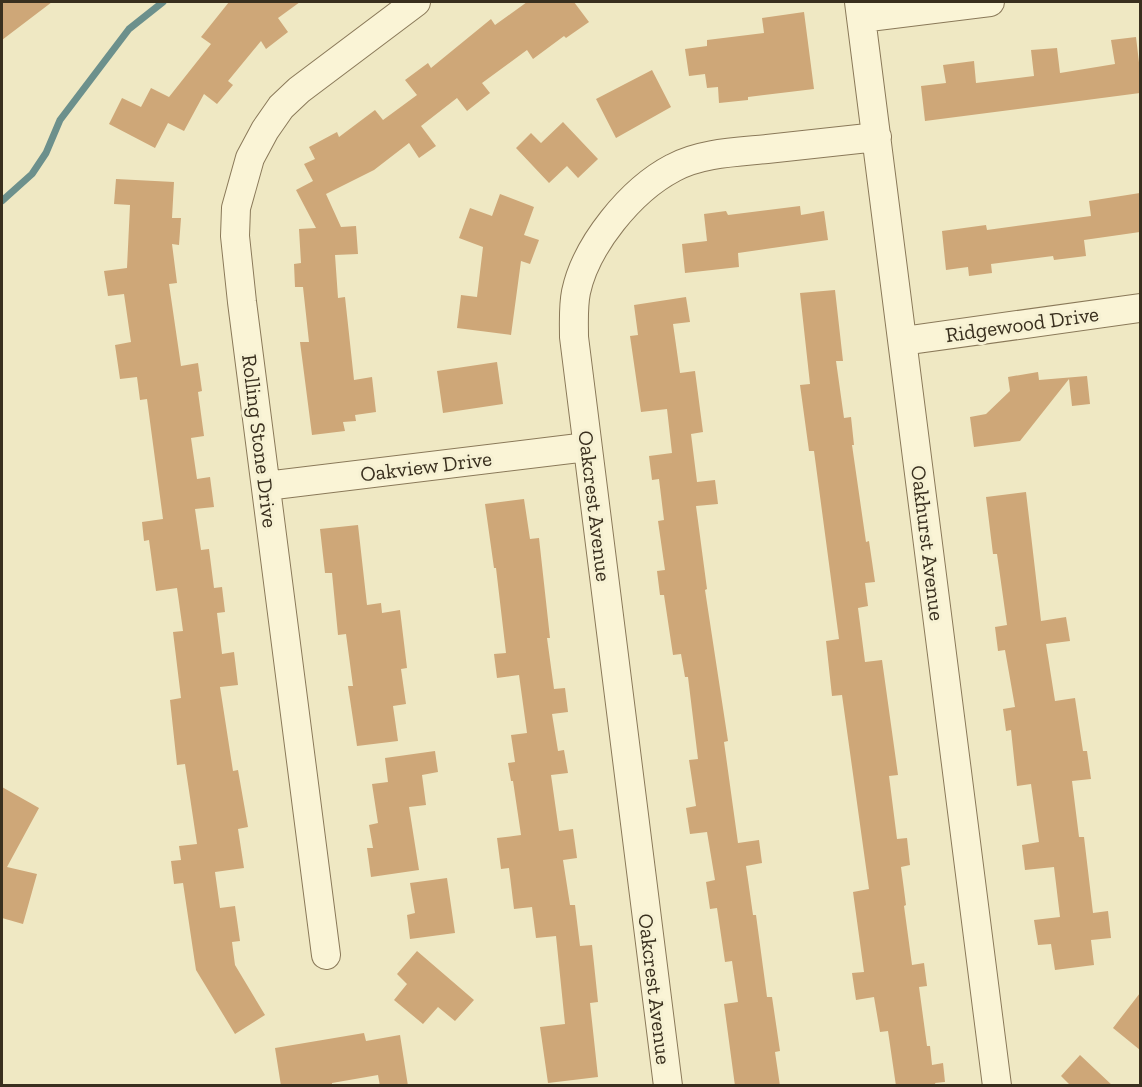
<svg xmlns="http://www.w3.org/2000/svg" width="1142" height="1087" viewBox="0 0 1142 1087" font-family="'Zilla Slab',serif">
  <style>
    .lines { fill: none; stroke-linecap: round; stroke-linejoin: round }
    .stream { stroke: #6c908c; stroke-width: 7 }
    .building { fill: #cea778 }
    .minor-casing { stroke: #8a7959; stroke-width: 30 }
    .minor { stroke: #faf4d6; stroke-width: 28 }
    .labels { text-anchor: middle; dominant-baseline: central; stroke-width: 6; stroke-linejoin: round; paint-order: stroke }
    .street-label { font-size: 21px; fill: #392f1e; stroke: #f6f1d3 }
  </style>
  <rect width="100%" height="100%" fill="#efe8c3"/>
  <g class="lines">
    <path class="stream" d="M 2,201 L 32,174 L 46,153 L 60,120 L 129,29 L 163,2"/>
  </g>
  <path class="building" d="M 2,2 L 52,2 L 2,40 Z
    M 229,2 L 300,2 L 278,18 L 288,32 L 266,49 L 261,41 L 228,81 L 233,85 L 217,104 L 204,94 L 184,131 L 168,123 L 155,148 L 109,124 L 122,98 L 141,107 L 151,88 L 169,97 L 211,44 L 201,37 Z
    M 527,2 L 574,2 L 589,22 L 566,38 L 564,36 L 533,59 L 527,50 L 482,83 L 490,93 L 467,111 L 457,98 L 421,126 L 436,146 L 419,158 L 409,143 L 374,170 L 326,194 L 341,227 L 356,226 L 358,254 L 335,255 L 338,298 L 345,297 L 354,380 L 372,377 L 376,412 L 355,415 L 356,421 L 343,422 L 345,431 L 312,435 L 300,342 L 309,342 L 303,287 L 295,287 L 294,264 L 301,263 L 299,229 L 316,228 L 296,190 L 313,181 L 304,164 L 315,159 L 309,147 L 337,132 L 339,137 L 375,110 L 383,120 L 417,95 L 405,80 L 428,63 L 431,68 L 491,19 L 495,25 Z
    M 804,12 L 814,89 L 748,97 L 748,100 L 719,103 L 718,87 L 707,88 L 705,74 L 689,76 L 685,49 L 707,46 L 707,40 L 764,33 L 762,18 Z
    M 1136,37 L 1140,71 L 1140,93 L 925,121 L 921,86 L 946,83 L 943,65 L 974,61 L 976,83 L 1034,76 L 1031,50 L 1057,48 L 1060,73 L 1115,64 L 1111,40 Z
    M 652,70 L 671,107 L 616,138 L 596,99 Z
    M 563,122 L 598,159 L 578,178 L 567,166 L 549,183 L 516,148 L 531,133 L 541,143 Z
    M 116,179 L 174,182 L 172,218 L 181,218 L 179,245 L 172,244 L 177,283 L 169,284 L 181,366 L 198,363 L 202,391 L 198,392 L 204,436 L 191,438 L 197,479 L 210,477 L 214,507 L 195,509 L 201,550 L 209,549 L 214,588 L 222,587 L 225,612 L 217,613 L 222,654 L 234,652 L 238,685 L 220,687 L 233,771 L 238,770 L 248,827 L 238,829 L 244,868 L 215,872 L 220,908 L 235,906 L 240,941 L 232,942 L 235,965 L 265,1015 L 235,1034 L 196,970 L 183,883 L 174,884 L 171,861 L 181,860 L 179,846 L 197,844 L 185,764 L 177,765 L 170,700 L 181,698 L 173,632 L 183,631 L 177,588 L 156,591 L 149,540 L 144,541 L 142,522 L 163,519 L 147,399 L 140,400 L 137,377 L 120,379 L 115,345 L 131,342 L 124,294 L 108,296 L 104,271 L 127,268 L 130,205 L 114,204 Z
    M 1140,193 L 1140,232 L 1084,240 L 1086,256 L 1054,260 L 1053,256 L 991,264 L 992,273 L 969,276 L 968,267 L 946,270 L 942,231 L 986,225 L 987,230 L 1091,216 L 1089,201 Z
    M 500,194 L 534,207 L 524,235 L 539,240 L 530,264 L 521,261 L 511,335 L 457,328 L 461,295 L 477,297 L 483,247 L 459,238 L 470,208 L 492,216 Z
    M 800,206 L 801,215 L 824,211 L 828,240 L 738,253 L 739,267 L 685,273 L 682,244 L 707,241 L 704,214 L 726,211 L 728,215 Z
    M 835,290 L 843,361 L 836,361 L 844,418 L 851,417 L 854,445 L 852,445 L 866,542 L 869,541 L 875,582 L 865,583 L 868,606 L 858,608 L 865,662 L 882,660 L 898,775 L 889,776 L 897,839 L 907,838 L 910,865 L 901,867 L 906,905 L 904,906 L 912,965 L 924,963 L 927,986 L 919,987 L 927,1046 L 930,1046 L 932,1065 L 943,1063 L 945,1082 L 935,1083 L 936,1086 L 896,1086 L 888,1031 L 880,1032 L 874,997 L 856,1000 L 852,973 L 864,972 L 853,892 L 869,889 L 842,695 L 832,696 L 826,641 L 839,639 L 814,451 L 809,451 L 800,385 L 810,384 L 800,293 Z
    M 686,297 L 690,322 L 673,324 L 680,373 L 695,371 L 703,432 L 691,434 L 697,482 L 715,480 L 718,504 L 696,506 L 707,589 L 705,590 L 728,741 L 724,742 L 738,843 L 759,840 L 762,863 L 746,866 L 753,915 L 756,915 L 767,997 L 772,997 L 780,1051 L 775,1052 L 780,1086 L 735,1086 L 724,1004 L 738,1002 L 732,961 L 725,962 L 717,908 L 710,909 L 706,882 L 715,880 L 707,832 L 690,834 L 686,808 L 696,806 L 689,760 L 698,759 L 688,677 L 685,677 L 681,654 L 673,655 L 664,595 L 660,595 L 657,571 L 665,570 L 658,521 L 664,520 L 659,479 L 652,480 L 649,456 L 672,453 L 667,409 L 641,412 L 630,336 L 638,335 L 634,305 Z
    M 497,362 L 503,404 L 443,413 L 437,371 Z
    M 1038,372 L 1039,380 L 1087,376 L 1090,404 L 1072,406 L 1069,379 L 1020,441 L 974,447 L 970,417 L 986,414 L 1010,391 L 1008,377 Z
    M 1026,492 L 1041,621 L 1066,617 L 1070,641 L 1046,644 L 1055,701 L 1075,698 L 1083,751 L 1087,751 L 1091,779 L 1072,781 L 1079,837 L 1084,837 L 1093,913 L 1108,911 L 1111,938 L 1091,940 L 1094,965 L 1055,970 L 1051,944 L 1038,945 L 1034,920 L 1060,917 L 1054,867 L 1025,870 L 1022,845 L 1039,842 L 1031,784 L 1017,786 L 1011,730 L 1006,731 L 1003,709 L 1015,707 L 1005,650 L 998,651 L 995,627 L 1007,625 L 997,554 L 993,554 L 986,497 Z
    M 524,499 L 530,539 L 539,538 L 550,638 L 547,638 L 554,689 L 565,688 L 568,712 L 552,714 L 558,751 L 564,750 L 568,773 L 551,775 L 559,831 L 573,829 L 577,858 L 563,860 L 570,905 L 575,905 L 580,946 L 592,945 L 598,1002 L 590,1003 L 598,1077 L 548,1083 L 540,1027 L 565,1024 L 556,936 L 536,938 L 532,907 L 514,909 L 509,868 L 501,869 L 497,838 L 521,835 L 513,781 L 511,781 L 508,763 L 515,762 L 511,735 L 527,733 L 519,675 L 497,678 L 494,654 L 506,653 L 496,568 L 494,568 L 485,504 Z
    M 358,525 L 367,605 L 381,603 L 382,613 L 400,610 L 407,668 L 401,669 L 406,704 L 393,706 L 398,741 L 357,746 L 348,686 L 353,686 L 346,634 L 338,635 L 332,573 L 325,573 L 320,529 Z
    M 435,751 L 438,772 L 422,775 L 426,805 L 409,807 L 419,870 L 371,877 L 367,848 L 373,848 L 369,825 L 378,823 L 372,784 L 388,782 L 385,758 Z
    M 2,787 L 39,808 L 7,867 L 37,874 L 23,924 L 2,918 Z
    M 447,878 L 455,933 L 410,939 L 407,915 L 415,913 L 410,883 Z
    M 417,951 L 474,1000 L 455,1021 L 438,1007 L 423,1024 L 394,1000 L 407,984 L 397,974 Z
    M 1140,993 L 1140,1050 L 1113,1028 Z
    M 364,1033 L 366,1041 L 400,1035 L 408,1086 L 380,1086 L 378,1075 L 332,1083 L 332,1086 L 281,1086 L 275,1048 Z
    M 1080,1055 L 1113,1086 L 1071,1086 L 1061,1076 Z"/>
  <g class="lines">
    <defs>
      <path id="minor" d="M 859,2 L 997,1086
        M 861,18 L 990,2
        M 903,341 L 1140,308
        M 266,486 L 587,447
        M 326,955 L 242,302 L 235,236 L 236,208 L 250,158 L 265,130 L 281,107 L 299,90 L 416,2
        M 668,1086 L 574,337 C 574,322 573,307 576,292 C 586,245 631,190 673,168 C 700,153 737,152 767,149 C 804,145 840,141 877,137"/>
    </defs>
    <use href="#minor" class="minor-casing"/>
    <use href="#minor" class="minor"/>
  </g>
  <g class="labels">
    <g class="street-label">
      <text transform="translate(1022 324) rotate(-8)">Ridgewood Drive</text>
      <text transform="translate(260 441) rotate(83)">Rolling Stone Drive</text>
      <text transform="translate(426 466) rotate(-7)">Oakview Drive</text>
      <text transform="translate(595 506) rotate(83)">Oakcrest Avenue</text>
      <text transform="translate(928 543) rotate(83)">Oakhurst Avenue</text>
      <text transform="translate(655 989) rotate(83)">Oakcrest Avenue</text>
    </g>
  </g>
  <rect width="1142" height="1087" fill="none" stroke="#392f1e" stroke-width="6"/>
</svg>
